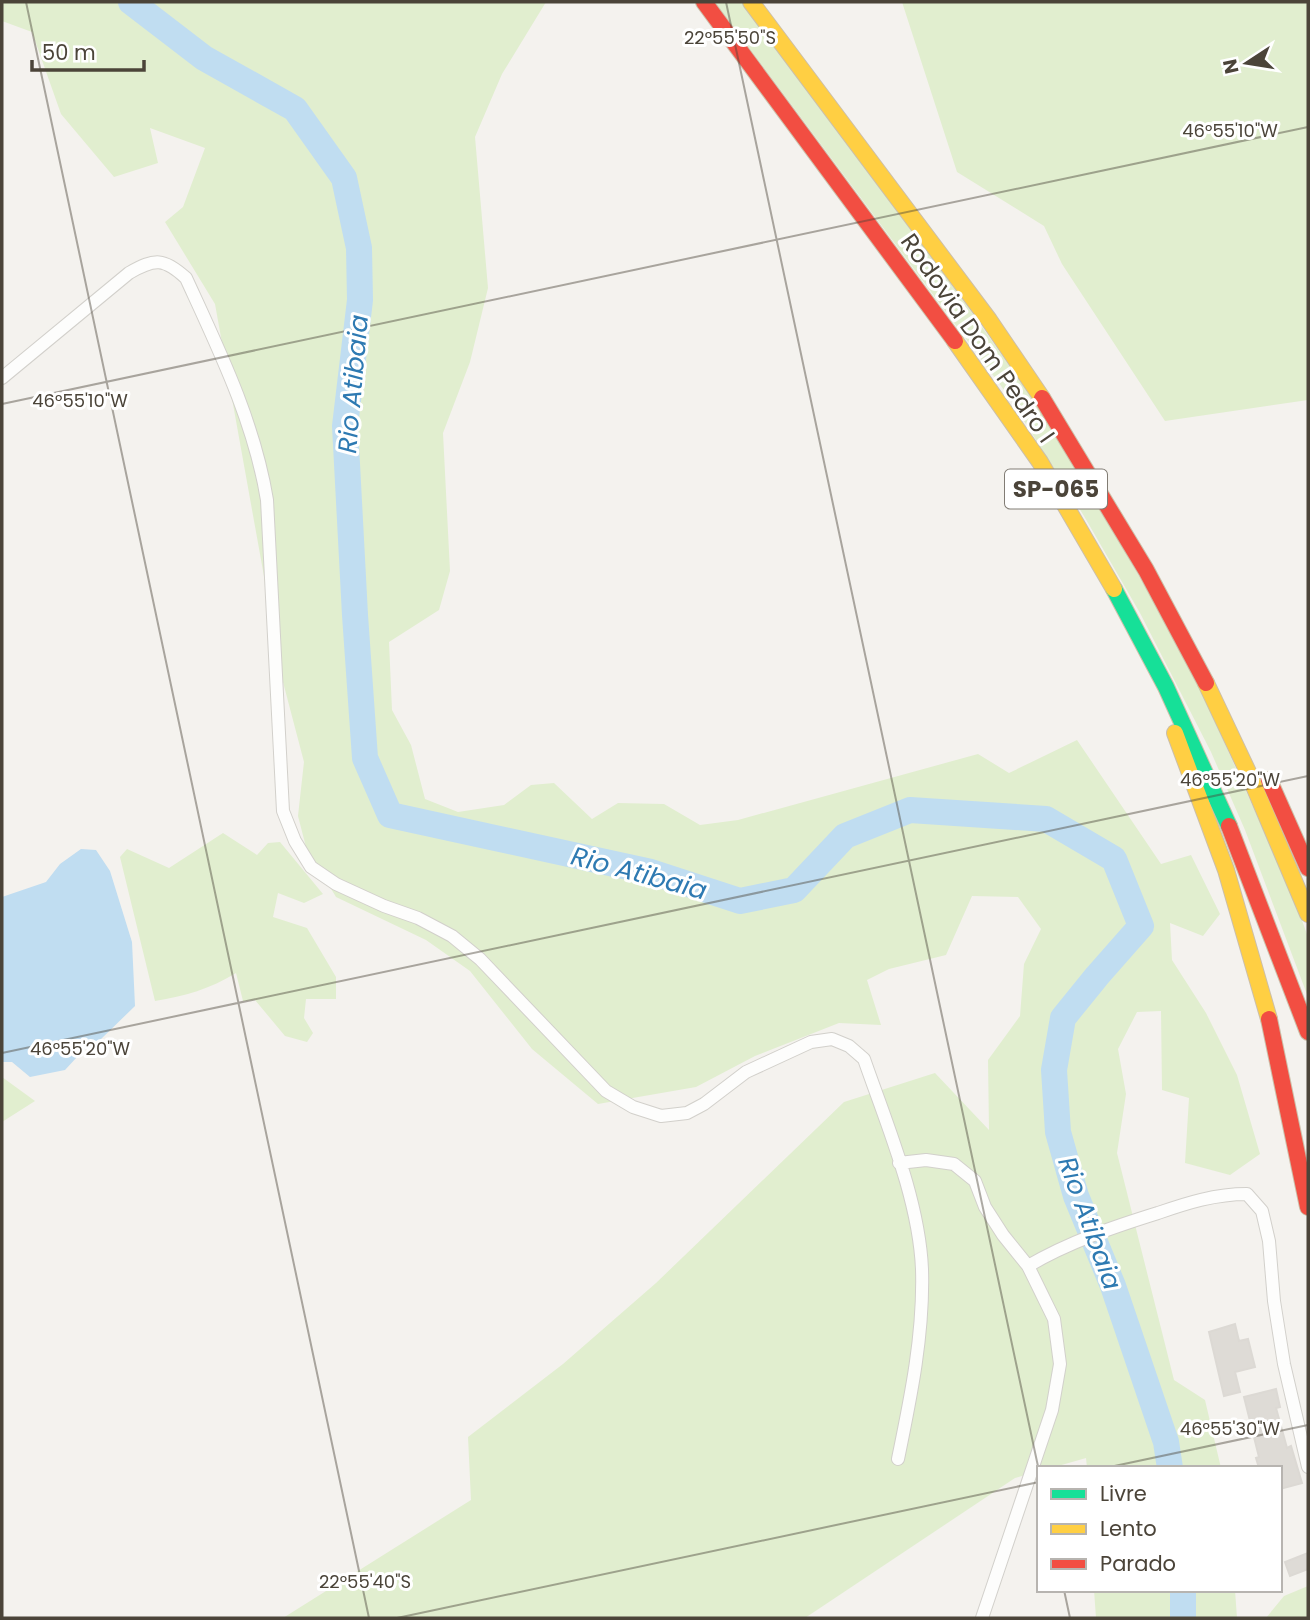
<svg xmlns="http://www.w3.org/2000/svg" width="1310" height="1620" viewBox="0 0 1310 1620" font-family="Poppins,sans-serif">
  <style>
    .green { fill: #e1eecf }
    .water { fill: #c0ddf1 }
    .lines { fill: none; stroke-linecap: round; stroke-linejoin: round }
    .river { stroke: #c0ddf1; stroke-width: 26 }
    .building { fill: #dedbd6; stroke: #dcd9d4; stroke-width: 2 }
    .street-casing { stroke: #d2d0cb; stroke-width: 14 }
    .fast-casing { stroke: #ccbfa9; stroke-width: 18 }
    .slow-casing { stroke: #ccbfa9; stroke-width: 18 }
    .jam-casing { stroke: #ccbfa9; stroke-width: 18 }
    .street { stroke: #fdfdfc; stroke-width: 12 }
    .fast { stroke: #16e098; stroke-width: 16 }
    .slow { stroke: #ffcf43; stroke-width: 16 }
    .jam { stroke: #f24e42; stroke-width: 16 }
    .ticks { fill: none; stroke: #4b4439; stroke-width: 2; stroke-opacity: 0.45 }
    .labels { text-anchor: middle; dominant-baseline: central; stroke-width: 6; stroke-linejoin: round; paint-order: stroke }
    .shield { fill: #fff; stroke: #817c74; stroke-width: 2 }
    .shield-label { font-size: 23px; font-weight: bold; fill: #4b4439 }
    .street-label { font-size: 24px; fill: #4b4439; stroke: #fff }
    .water-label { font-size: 26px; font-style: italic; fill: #2e7ab2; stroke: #fff }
    .ticks-label { font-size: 18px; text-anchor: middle; fill: #4b4439; stroke: #fff; stroke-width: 6; stroke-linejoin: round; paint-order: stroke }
  </style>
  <rect width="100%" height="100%" fill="#f4f2ee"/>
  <path class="green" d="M 2,2 L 546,2 L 502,74 L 475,137 L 488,288 L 470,362 L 443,433 L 450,571 L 439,610 L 389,642 L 392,710 L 411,745 L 425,799 L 458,812 L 504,805 L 531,785 L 554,783 L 592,819 L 618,803 L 664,804 L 700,825 L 738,820 L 978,754 L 1009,773 L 1077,740 L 1161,864 L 1191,855 L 1220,914 L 1203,936 L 1170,923 L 1172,960 L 1206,1013 L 1237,1075 L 1260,1154 L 1230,1175 L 1185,1163 L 1189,1098 L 1162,1090 L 1161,1011 L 1137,1012 L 1118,1049 L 1126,1094 L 1117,1153 L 1174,1380 L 1205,1400 L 1221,1468 L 1087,1468 L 1086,1458 L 1051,1468 L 1039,1468 L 1039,1471 L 1015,1478 L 805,1618 L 283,1618 L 471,1500 L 468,1437 L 563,1364 L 656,1283 L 844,1102 L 935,1073 L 989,1130 L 988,1060 L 1020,1016 L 1024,964 L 1041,929 L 1018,897 L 972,896 L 946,955 L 889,969 L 867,980 L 881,1025 L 839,1023 L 755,1056 L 696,1087 L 598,1104 L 532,1049 L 470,971 L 426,940 L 336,897 L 306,847 L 298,816 L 304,762 L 283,682 L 215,304 L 165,222 L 183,207 L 205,148 L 150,128 L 158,163 L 114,177 L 61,114 L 32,32 L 2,21 Z
    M 715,2 L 742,2 L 973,314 L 1066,447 L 1192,670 L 1295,901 L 1308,937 L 1308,997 L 1245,830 L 1211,752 L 1140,613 L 1084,516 L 1007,394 Z
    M 902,2 L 1308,2 L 1308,400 L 1165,421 L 1062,264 L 1044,226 L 957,172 Z
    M 223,833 L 257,855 L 268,843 L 280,842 L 323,894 L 304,903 L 278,893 L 273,917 L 307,928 L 336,977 L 336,999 L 306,999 L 304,1018 L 313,1033 L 307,1042 L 285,1036 L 255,1000 L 243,1001 L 236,973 C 210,989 185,996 155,1001 L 120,857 L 127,849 L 169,868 Z
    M 2,1077 L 35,1101 L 2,1122 Z
    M 1308,1586 L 1308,1618 L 1266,1618 L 1284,1596 Z
    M 1094,1590 L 1235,1590 L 1237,1618 L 1096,1618 Z"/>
  <path class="water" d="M 81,849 L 96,850 L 110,871 L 132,942 L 135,1006 L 100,1040 L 89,1044 L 65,1070 L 30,1077 L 12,1062 L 2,1062 L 2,897 L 46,882 L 60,864 Z"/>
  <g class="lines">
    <path class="river" d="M 131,2 L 204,58 L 295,109 L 344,178 L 359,248 L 360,300 L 345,426 L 355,615 L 365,758 L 390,815 L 651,872 L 740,901 L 794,890 L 845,836 L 910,810 L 1046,819 L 1114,859 L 1141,926 L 1097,976 L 1063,1018 L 1054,1070 L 1058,1132 L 1076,1196 L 1113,1286 L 1166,1442 L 1170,1468
      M 1183,1618 L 1183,1590"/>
  </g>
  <path class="building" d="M 1235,1324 L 1239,1341 L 1248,1339 L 1255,1367 L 1235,1372 L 1240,1392 L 1224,1396 L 1209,1332 Z
    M 1276,1389 L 1280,1407 L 1276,1408 L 1287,1448 L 1291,1446 L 1302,1483 L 1280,1489 L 1280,1468 L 1259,1468 L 1256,1458 L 1259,1457 L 1244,1397 Z
    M 1308,1553 L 1308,1569 L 1290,1576 L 1285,1562 Z"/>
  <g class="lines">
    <defs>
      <path id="street" d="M 2,378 L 129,273 C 155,258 164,258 186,278 C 219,350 254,421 267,500 L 283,811 L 295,841 L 311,867 L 336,884 L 384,906 L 418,918 L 452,936 L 480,959 L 606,1091 L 633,1107 L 661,1116 L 687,1113 L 704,1104 L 746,1072 L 811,1042 L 832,1039 L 849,1046 L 864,1059 C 887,1125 919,1200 922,1269 C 924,1333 911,1396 898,1459
        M 899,1163 L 926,1160 L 954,1164 L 975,1181 L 985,1207 L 1003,1235 L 1028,1266 L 1054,1319 L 1060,1364 L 1052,1410 L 982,1618
        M 1028,1266 C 1069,1242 1113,1227 1158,1213 C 1187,1203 1215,1194 1247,1194 L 1262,1211 L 1269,1241 L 1274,1301 L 1284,1364 L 1308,1467"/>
      <path id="fast" d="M 1114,589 L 1166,687 L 1229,826"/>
      <path id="slow" d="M 751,2 L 989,320 L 1042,398
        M 955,341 L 1040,462 L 1114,589
        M 1206,683 L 1248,772 L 1308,914
        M 1175,733 L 1226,870 L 1269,1019"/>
      <path id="jam" d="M 704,2 L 955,341
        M 1042,398 L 1146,570 L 1206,683
        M 1269,780 L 1308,868
        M 1229,826 L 1308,1032
        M 1269,1019 L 1308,1207"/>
    </defs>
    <use href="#street" class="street-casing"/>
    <use href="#fast" class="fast-casing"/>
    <use href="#slow" class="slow-casing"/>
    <use href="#jam" class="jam-casing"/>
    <use href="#street" class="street"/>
    <use href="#fast" class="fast"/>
    <use href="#slow" class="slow"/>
    <use href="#jam" class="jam"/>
  </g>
  <path class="ticks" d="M 26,2 L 369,1618M 726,2 L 1039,1471M 2,404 L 1308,127M 2,1053 L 1308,776M 1105,1468 L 1308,1425M 1064,1590 L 1070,1618M 397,1618 L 1039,1482"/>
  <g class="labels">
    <rect class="shield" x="1005" y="469.5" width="102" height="39" rx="5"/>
    <g class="shield-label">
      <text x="1056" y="489">SP-065</text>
    </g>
    <g class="street-label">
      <text transform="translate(978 338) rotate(55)">Rodovia Dom Pedro I</text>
    </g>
    <g class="water-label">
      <text transform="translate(353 384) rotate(-85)">Rio Atibaia</text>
      <text transform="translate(639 873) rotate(15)">Rio Atibaia</text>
      <text transform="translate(1090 1223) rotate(70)">Rio Atibaia</text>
    </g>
  </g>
  <g class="ticks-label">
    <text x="730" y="44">22°55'50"S</text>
    <text x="1230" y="137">46°55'10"W</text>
    <text x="80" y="407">46°55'10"W</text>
    <text x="1230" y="786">46°55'20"W</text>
    <text x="80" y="1055">46°55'20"W</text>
    <text x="1230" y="1435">46°55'30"W</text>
    <text x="365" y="1588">22°55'40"S</text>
  </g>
  <rect width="1310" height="1620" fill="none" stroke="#4b4439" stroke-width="7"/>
  <rect x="1037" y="1466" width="245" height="126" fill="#ffffff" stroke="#b7b4b0" stroke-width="2"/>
  <rect x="1051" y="1489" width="35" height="10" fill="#16e098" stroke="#b7b4b0" stroke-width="2"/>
  <text x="1100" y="1501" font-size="21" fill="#4b4439">Livre</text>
  <rect x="1051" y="1524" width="35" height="10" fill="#ffcf43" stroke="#b7b4b0" stroke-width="2"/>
  <text x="1100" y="1536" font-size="21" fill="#4b4439">Lento</text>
  <rect x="1051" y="1559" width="35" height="10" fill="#f24e42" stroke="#b7b4b0" stroke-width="2"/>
  <text x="1100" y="1571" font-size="21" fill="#4b4439">Parado</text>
  <g transform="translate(1247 63) rotate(258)" stroke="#ffffff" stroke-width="5" paint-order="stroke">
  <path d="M0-5L12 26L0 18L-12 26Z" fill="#4b4439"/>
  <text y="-10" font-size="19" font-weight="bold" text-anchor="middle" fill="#4b4439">N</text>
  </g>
  <path d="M32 60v10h112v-10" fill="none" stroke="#4b4439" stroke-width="3.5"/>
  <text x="42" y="60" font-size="21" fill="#4b4439" stroke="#ffffff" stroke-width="5" paint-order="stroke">50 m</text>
</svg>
